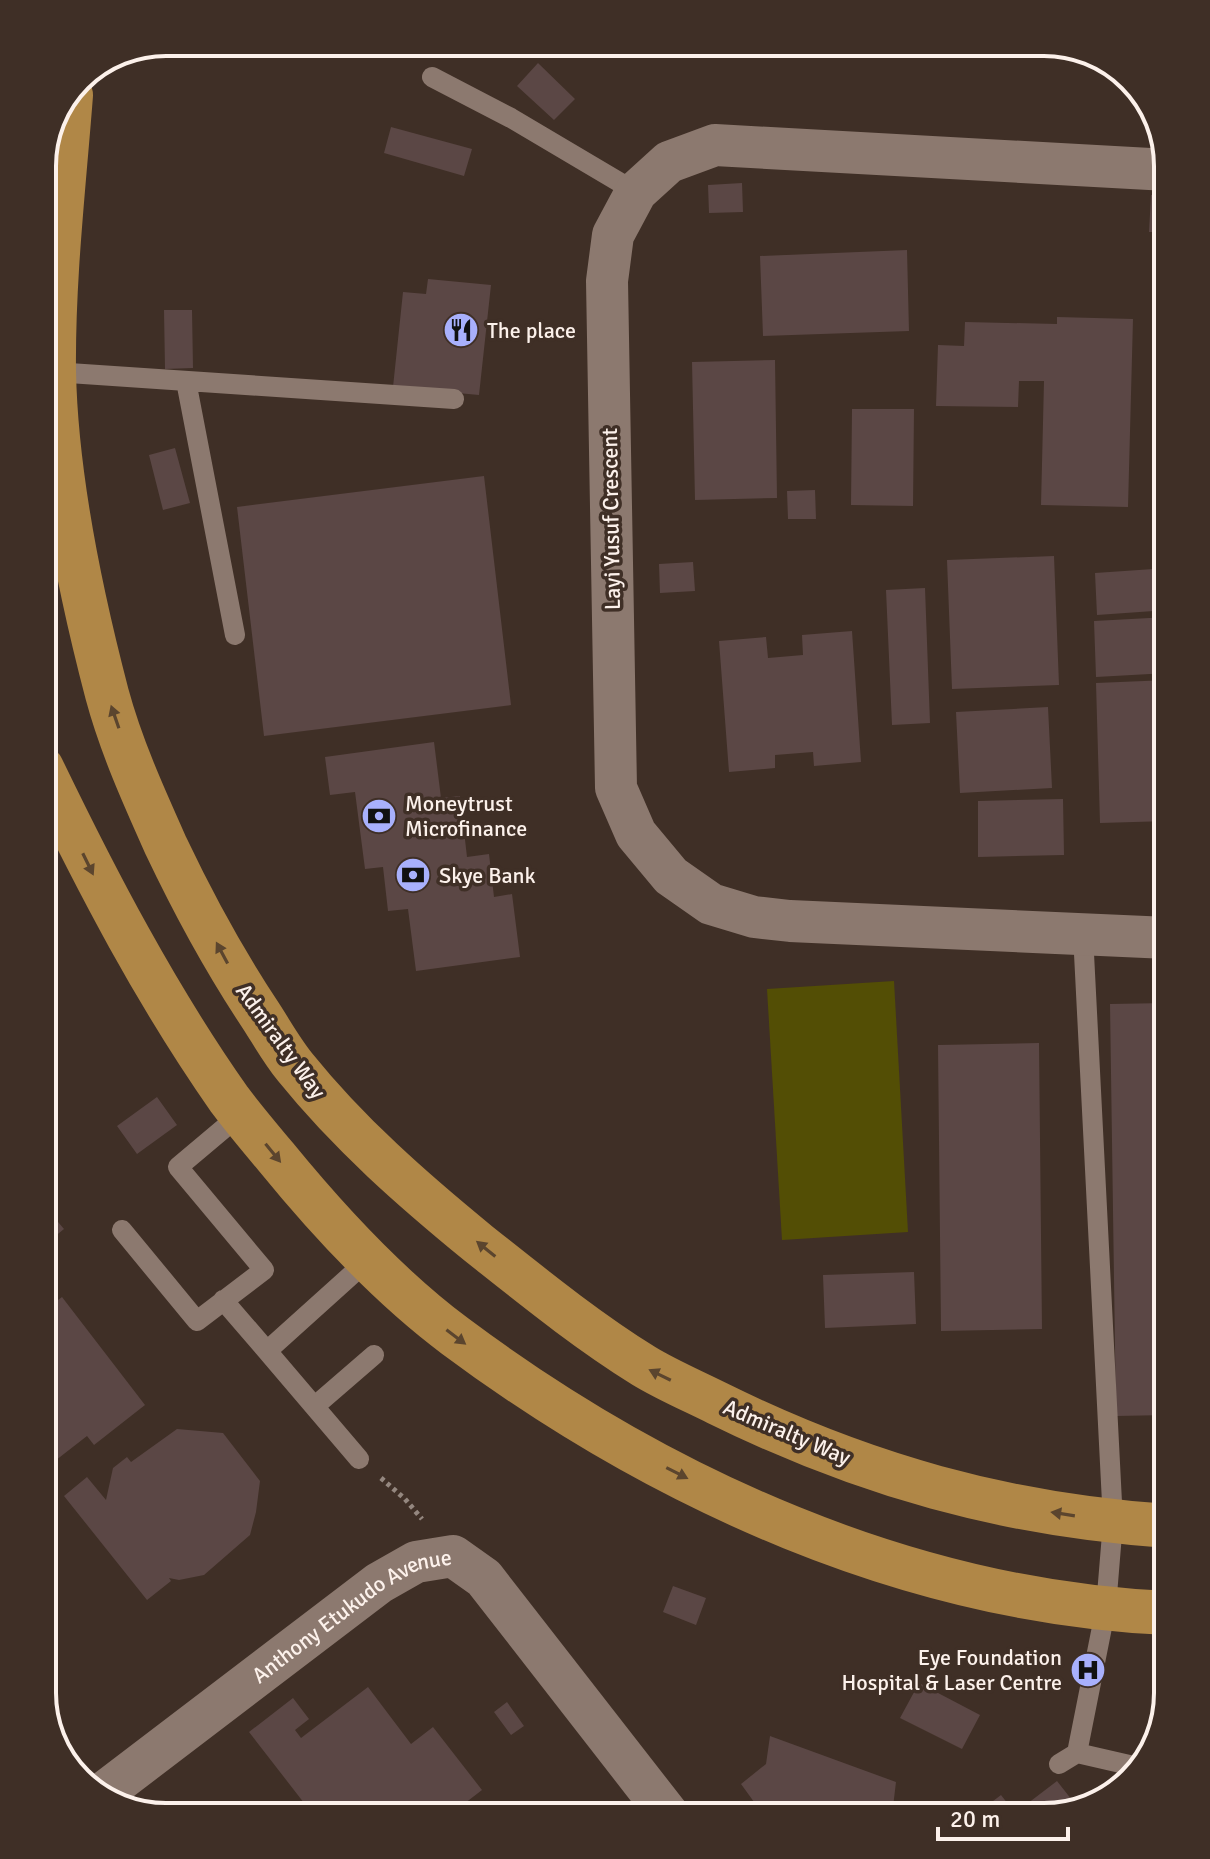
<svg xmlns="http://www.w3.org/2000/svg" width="1210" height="1859" viewBox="0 0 1210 1859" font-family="Signika,sans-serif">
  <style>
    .green { fill: #534e05 }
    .building { fill: #5b4745 }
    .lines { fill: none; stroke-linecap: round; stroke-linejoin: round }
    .path { stroke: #94877f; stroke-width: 5; stroke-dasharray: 4 4; stroke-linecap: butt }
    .service { stroke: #8c796f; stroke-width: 20 }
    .minor { stroke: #8c796f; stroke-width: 42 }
    .primary { stroke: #b08747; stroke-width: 44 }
    .oneway { fill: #5b452e }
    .labels { text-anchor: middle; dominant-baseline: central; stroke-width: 7; stroke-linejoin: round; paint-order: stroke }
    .poi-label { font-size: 22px; fill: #fcf1eb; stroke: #3f2f26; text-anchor: start }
    .street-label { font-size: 22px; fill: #fcf1eb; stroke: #3f2f26 }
    .rim { fill: none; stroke: #fcf1eb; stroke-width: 4 }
  </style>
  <rect width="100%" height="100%" fill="#3f2f26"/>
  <path class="green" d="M 894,981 L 908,1232 L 782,1240 L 767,989 Z"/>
  <path class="building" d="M 538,63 L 575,99 L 554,120 L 517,86 Z
    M 391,127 L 472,149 L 464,176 L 384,153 Z
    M 742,183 L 743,212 L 709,213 L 708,185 Z
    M 1151,195 L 1168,195 L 1168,232 L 1149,232 Z
    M 907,250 L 909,331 L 763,336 L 760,256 Z
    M 428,279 L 491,285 L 479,395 L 393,387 L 403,292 L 426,294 Z
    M 164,310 L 192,310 L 193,368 L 165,369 Z
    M 1057,317 L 1133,319 L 1128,507 L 1041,505 L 1044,381 L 1019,381 L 1018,407 L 936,406 L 938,345 L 964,346 L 965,322 L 1057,324 Z
    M 775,360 L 777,498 L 695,500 L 692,362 Z
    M 852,409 L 914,409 L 913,506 L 851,505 Z
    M 175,448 L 190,503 L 163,510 L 149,455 Z
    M 484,476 L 511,705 L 264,736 L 237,507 Z
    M 815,490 L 816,519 L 788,519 L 787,491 Z
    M 1054,556 L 1059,685 L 952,689 L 947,560 Z
    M 693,562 L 695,591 L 660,593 L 659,564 Z
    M 1168,568 L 1168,610 L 1097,615 L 1095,573 Z
    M 925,588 L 930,723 L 892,725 L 886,590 Z
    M 1168,617 L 1168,673 L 1096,677 L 1094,621 Z
    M 852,631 L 861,762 L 814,766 L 813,752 L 775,755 L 775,768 L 729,772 L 719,641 L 766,637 L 768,658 L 803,655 L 802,635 Z
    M 1168,680 L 1168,821 L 1100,823 L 1096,683 Z
    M 1048,707 L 1052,788 L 960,793 L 956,712 Z
    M 434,742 L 441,798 L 460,796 L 467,857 L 489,854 L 494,897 L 512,894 L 520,957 L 416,971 L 408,909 L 388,911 L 383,867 L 365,869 L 355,792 L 330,795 L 325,757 Z
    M 1063,799 L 1064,855 L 978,857 L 978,801 Z
    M 1168,1003 L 1168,1415 L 1116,1416 L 1110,1004 Z
    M 1039,1043 L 1042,1329 L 941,1331 L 938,1045 Z
    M 157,1097 L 177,1125 L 137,1154 L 117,1126 Z
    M 42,1203 L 64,1229 L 42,1247 Z
    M 914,1272 L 916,1324 L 825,1328 L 823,1275 Z
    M 62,1297 L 145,1405 L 94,1445 L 87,1436 L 51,1464 L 42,1452 L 42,1312 Z
    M 177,1429 L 223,1433 L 260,1481 L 256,1512 L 250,1535 L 204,1575 L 179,1580 L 169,1578 L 171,1581 L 147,1600 L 64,1496 L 87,1477 L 106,1500 L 113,1468 L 127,1457 L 131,1462 Z
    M 673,1586 L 706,1598 L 696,1625 L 663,1612 Z
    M 919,1683 L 980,1715 L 962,1749 L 900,1718 Z
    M 368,1687 L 411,1744 L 433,1727 L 482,1790 L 447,1817 L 317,1817 L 311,1812 L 249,1732 L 293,1698 L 309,1719 L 295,1730 L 301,1738 Z
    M 507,1702 L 524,1726 L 511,1735 L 494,1712 Z
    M 770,1736 L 896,1782 L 893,1807 L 880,1817 L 765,1817 L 741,1784 L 766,1764 Z
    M 1057,1781 L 1079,1809 L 1044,1817 L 972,1817 L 1001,1795 L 1015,1813 Z"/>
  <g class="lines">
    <path class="path" d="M 381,1478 L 405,1499 L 422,1519"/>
    <path class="service" d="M 432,77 L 511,118 L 636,192
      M 54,372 L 454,399
      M 186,381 L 235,635
      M 122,1230 L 197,1321 L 264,1270 L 178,1167 L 241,1114
      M 223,1300 L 267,1351
      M 315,1406 L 374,1355
      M 359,1459 L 267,1351 L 368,1260
      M 1077,1753 L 1138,1767
      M 1059,1764 L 1077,1753 L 1106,1607 L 1113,1522 L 1083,934"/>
    <g class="minor">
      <path d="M 1168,938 L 790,921 L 754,917 L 711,904 L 671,876 L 636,834 L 616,788 L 607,281 L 613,235 L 636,192 L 669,162 L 715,145 L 1168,170"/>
      <path id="s1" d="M 98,1797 L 379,1583 L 416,1562 L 453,1556 L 484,1578 L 670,1817"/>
    </g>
    <path class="primary" d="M 71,95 C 64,186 53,279 54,371 C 56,477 80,591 107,694 C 121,746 144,797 166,846 C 194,905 225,962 261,1016 C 272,1033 282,1051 295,1067 C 349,1134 413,1190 479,1244 C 532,1286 586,1330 644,1366 C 667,1380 693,1391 717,1403 C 863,1475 1005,1515 1168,1526
      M 42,768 C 97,882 156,995 229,1099 C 244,1119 260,1138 276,1157 C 329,1222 388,1286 455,1336 C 660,1489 910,1602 1168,1613"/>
  </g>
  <defs><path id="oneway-solid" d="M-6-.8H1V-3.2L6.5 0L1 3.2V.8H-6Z" transform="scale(2)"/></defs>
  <g class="oneway">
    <use href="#oneway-solid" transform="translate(115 717) rotate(-109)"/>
    <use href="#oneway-solid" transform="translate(88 864) rotate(64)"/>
    <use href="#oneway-solid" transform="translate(222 953) rotate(-118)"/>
    <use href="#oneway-solid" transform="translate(273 1153) rotate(51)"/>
    <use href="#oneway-solid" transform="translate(486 1249) rotate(-141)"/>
    <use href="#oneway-solid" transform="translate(456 1337) rotate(37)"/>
    <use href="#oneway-solid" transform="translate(660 1375) rotate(-154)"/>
    <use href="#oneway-solid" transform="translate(677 1473) rotate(27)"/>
    <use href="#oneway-solid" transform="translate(1063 1514) rotate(-171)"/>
  </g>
  <defs>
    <symbol id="restaurant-disc" viewBox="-11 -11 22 22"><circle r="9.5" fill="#a8b0fc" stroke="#3f2f26"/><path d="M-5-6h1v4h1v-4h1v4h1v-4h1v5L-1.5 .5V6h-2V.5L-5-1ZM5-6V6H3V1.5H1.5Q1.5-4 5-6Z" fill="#111"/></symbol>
    <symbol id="bank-disc" viewBox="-11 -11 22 22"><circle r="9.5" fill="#a8b0fc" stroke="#3f2f26"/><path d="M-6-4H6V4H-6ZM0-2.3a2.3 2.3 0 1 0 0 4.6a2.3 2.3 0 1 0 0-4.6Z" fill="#111"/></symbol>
    <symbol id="hospital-disc" viewBox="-11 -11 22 22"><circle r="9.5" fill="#a8b0fc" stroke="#3f2f26"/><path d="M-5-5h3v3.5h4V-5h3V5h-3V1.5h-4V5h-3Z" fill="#111"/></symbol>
  </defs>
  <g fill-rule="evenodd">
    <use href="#restaurant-disc" x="441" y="310" width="40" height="40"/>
    <use href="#bank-disc" x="359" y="796" width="40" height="40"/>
    <use href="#bank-disc" x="393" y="855" width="40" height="40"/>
    <use href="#hospital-disc" x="1068" y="1650" width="40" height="40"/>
  </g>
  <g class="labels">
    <g class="poi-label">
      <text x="487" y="330">The place</text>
      <text x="405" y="803">Moneytrust<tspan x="405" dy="25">Microfinance</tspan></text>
      <text x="439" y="875">Skye Bank</text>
      <text x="1062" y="1657" text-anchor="end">Eye Foundation<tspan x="1062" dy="25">Hospital &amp; Laser Centre</tspan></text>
    </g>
    <g class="street-label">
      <text transform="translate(611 519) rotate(-91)">Layi Yusuf Crescent</text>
      <text transform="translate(281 1041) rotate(54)">Admiralty Way</text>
      <text transform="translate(787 1432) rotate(23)">Admiralty Way</text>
      <text stroke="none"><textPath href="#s1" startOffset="314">Anthony Etukudo Avenue</textPath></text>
    </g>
  </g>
  <path d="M0 0H1210V1859H0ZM166 56H1044A110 110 0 0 1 1154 166V1693A110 110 0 0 1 1044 1803H166A110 110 0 0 1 56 1693V166A110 110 0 0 1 166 56Z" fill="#3f2f26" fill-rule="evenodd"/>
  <path class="rim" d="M166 56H1044A110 110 0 0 1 1154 166V1693A110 110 0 0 1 1044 1803H166A110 110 0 0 1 56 1693V166A110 110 0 0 1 166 56Z"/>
  <path d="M938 1827v12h130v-12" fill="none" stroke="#fcf1eb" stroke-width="4"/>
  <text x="950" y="1827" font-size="24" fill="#fcf1eb" stroke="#3f2f26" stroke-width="6" paint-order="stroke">20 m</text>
</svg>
